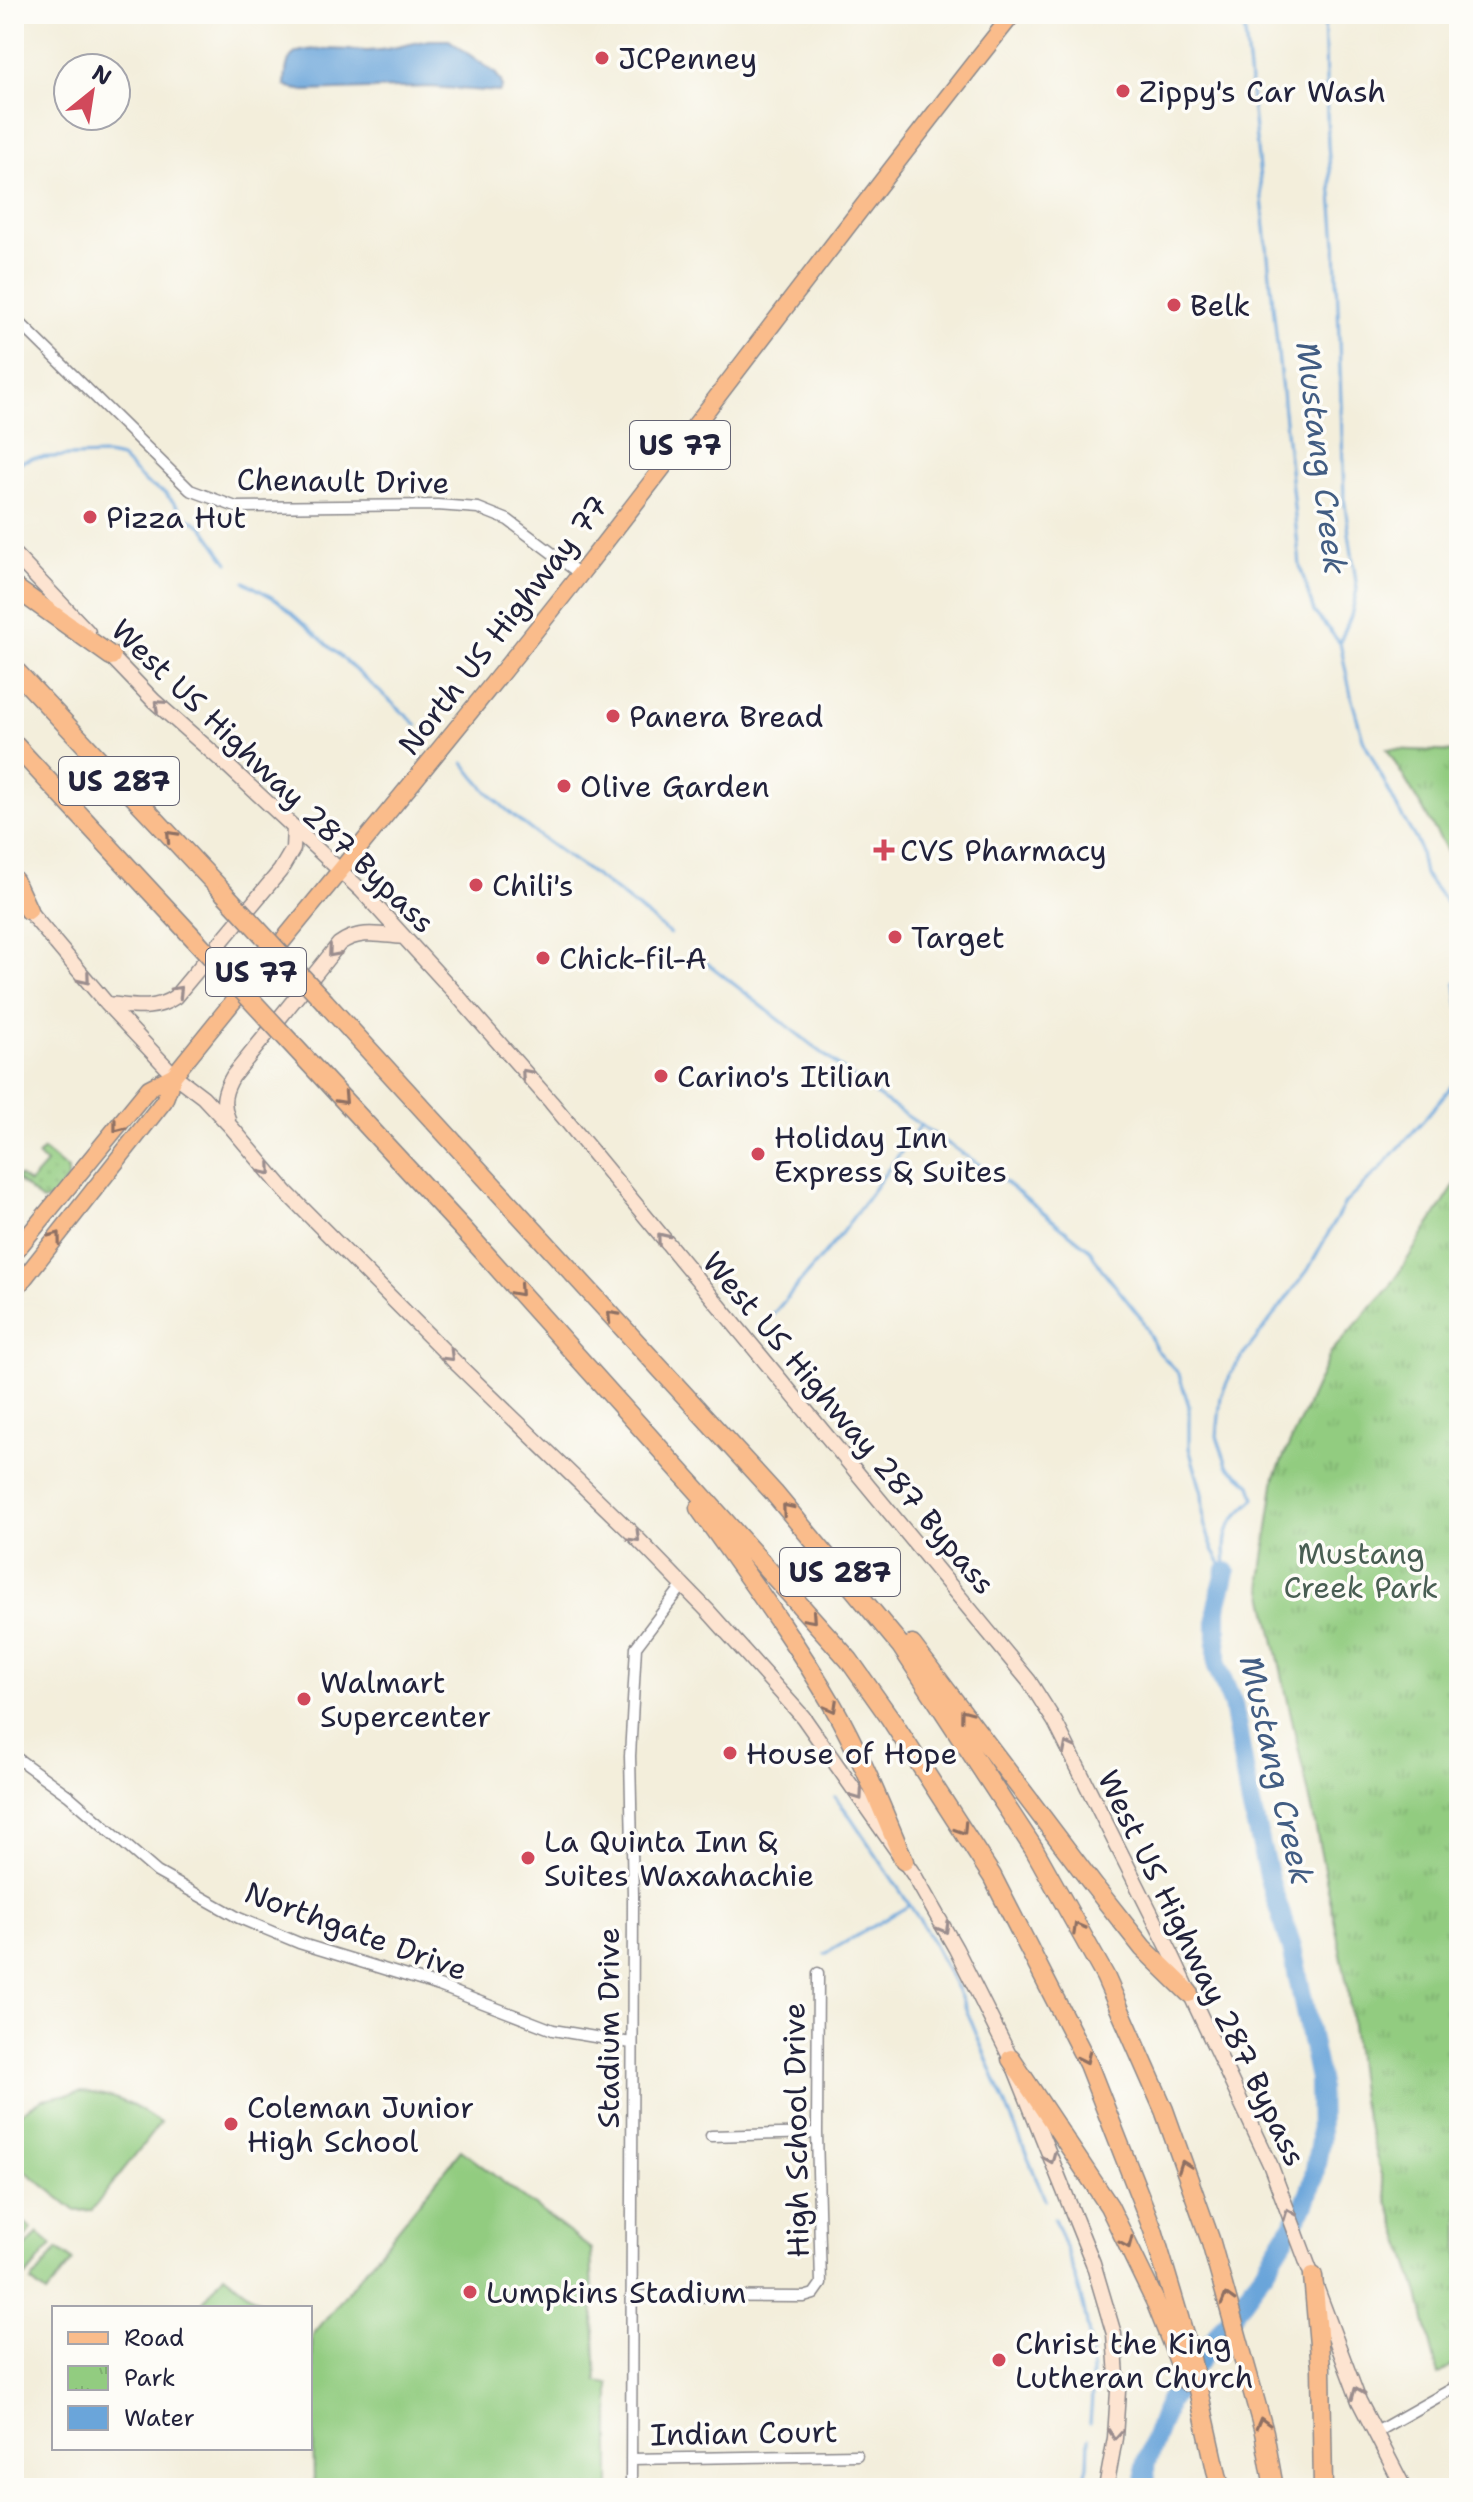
<svg xmlns="http://www.w3.org/2000/svg" width="1473" height="2502" viewBox="0 0 1473 2502" font-family="'Shantell Sans',sans-serif">
  <style>
    .grass { fill: url(#grass-dots); stroke: #5a775e; stroke-width: 2 }
    .park { fill: url(#park-tufts); stroke: #5a775e; stroke-width: 2 }
    .pitch { fill: #92cc80; stroke: #5a775e; stroke-width: 2 }
    .water { fill: #6aa5da; stroke: #46648a; stroke-width: 2 }
    .lines { fill: none; stroke-linecap: round; stroke-linejoin: round }
    .stream { stroke: #6aa5da; stroke-width: 3 }
    .river { stroke: #6aa5da; stroke-width: 20 }
    .minor-casing { stroke: #8a888b; stroke-width: 13 }
    .tertiary-casing { stroke: #8a888b; stroke-width: 15 }
    .secondary-casing { stroke: #8a888b; stroke-width: 17 }
    .primary-casing { stroke: #8a888b; stroke-width: 19 }
    .motorway-casing { stroke: #8a888b; stroke-width: 21 }
    .minor { stroke: #fff; stroke-width: 10 }
    .tertiary { stroke: #fff; stroke-width: 12 }
    .secondary { stroke: #fde4d1; stroke-width: 14 }
    .primary { stroke: #fabc8b; stroke-width: 16 }
    .motorway { stroke: #fabc8b; stroke-width: 18 }
    .motorway-bridge-casing { stroke: #8a888b; stroke-width: 21; stroke-linecap: butt }
    .motorway-bridge { stroke: #fabc8b; stroke-width: 18 }
    .oneway { stroke: #9a8d8e }
    .oneway2 { stroke: #8e6f63 }
    .poi-dot { fill: #d1495b; stroke: #fdfcf7; stroke-width: 3 }
    .labels { text-anchor: middle; dominant-baseline: central; stroke-width: 7; stroke-linejoin: round; paint-order: stroke }
    .shield { fill: #fdfcf7; stroke: #646373; stroke-width: 2 }
    .shield-label { font-size: 28px; font-weight: bold; fill: #22223b }
    .poi-label { font-size: 30px; fill: #22223b; stroke: #fdfcf7; text-anchor: start }
    .street-label { font-size: 30px; fill: #22223b; stroke: #fdfcf7 }
    .park-label { font-size: 30px; fill: #495e53; stroke: #fdfcf7 }
    .water-label { font-size: 32px; font-style: italic; fill: #425d83; stroke: #fdfcf7 }
  </style>
  <defs>
    <pattern id="grass-dots" width="8" height="8" patternUnits="userSpaceOnUse" patternTransform="scale(2)"><rect width="8" height="8" fill="#92cc80"/><path d="M2 2h.1M6 6h.1" fill="none" stroke="#7eaf70" stroke-width="1.8" stroke-linecap="round"/></pattern>
    <pattern id="park-tufts" width="24" height="20" patternUnits="userSpaceOnUse" patternTransform="scale(2)"><rect width="24" height="20" fill="#92cc80"/><path d="M3 7l-1-3M5 7V3M7 7l1-3M15 17l-1-3M17 17v-4M19 17l1-3" fill="none" stroke="#7eaf70"/></pattern>
  </defs>
  <rect width="100%" height="100%" fill="#fdfcf7"/>
  <filter id="ink" filterUnits="userSpaceOnUse"><feTurbulence type="fractalNoise" baseFrequency=".0125" numOctaves="2"/><feDisplacementMap in="SourceGraphic" scale="16" xChannelSelector="R" yChannelSelector="G"/><feConvolveMatrix kernelMatrix="1 2 1 2 8 2 1 2 1" color-interpolation-filters="sRGB"/></filter>
  <filter id="wash" filterUnits="userSpaceOnUse"><feTurbulence type="fractalNoise" baseFrequency=".006" numOctaves="4" result="noise"/><feDisplacementMap in="SourceGraphic" scale="32" xChannelSelector="R" yChannelSelector="G"/><feGaussianBlur stdDeviation="1.8" result="paint"/><feColorMatrix in="noise" values="0 0 0 0 0 0 0 0 0 0 0 0 0 0 0 0 0 1.4 0 .05"/><feComposite in="paint" operator="in"/></filter>
  <g filter="url(#wash)">
    <rect width="100%" height="100%" fill="#f3eedb"/>
    <path class="grass" d="M 43,1150 L 68,1170 L 68,1179 L 53,1198 L 42,1201 L 16,1179 L 19,1176 L 29,1183 L 46,1164 L 38,1156 Z"/>
    <path class="park" d="M 1387,749 L 1459,752 L 1459,879 L 1445,847 Z
      M 1459,1179 L 1459,2362 L 1438,2375 L 1419,2294 L 1388,2201 L 1361,2100 L 1347,1984 L 1313,1814 L 1261,1580 L 1275,1476 L 1331,1352 L 1389,1288 Z"/>
    <path class="pitch" d="M 79,2092 C 111,2093 134,2104 160,2123 L 92,2210 L 76,2211 L 14,2162 L 14,2117 L 43,2099 Z
      M 461,2150 L 591,2249 L 597,2382 L 610,2384 L 610,2488 L 314,2488 L 312,2336 Z
      M 18,2217 L 32,2229 L 14,2252 L 14,2222 Z
      M 38,2233 L 52,2245 L 26,2277 L 14,2268 L 14,2261 Z
      M 58,2249 L 73,2261 L 46,2294 L 31,2282 Z
      M 224,2275 L 267,2308 L 198,2308 Z"/>
    <path class="water" d="M 430,40 L 449,40 L 495,73 L 501,81 L 502,88 L 499,92 L 430,87 L 305,91 L 289,88 L 285,85 C 286,76 285,62 293,55 C 304,45 352,51 368,51 C 388,51 410,43 430,40 Z"/>
    <g class="lines">
      <path class="stream" d="M 1243,14 L 1300,566 L 1314,612 L 1340,643 L 1352,700 L 1363,739 L 1400,813 L 1418,843 L 1424,874 L 1459,919
        M 1324,14 L 1328,145 L 1336,243 L 1344,498 L 1357,589 L 1351,616 L 1340,642
        M 14,464 L 32,458 L 70,456 L 107,455 L 121,458 L 147,484 L 165,493 L 187,517 L 203,527 L 228,563
        M 245,582 L 277,600 L 417,725
        M 464,763 C 501,816 560,850 611,887 C 631,902 650,918 670,934
        M 693,952 L 873,1093 L 1005,1182 L 1090,1250 L 1101,1268 L 1141,1318 L 1156,1349 L 1179,1374 L 1189,1406 L 1189,1448 L 1202,1493 L 1204,1523 L 1214,1552 L 1226,1572
        M 1459,982 L 1456,983 L 1459,1007
        M 759,1331 L 840,1235 L 920,1126
        M 1226,1568 C 1223,1528 1227,1525 1255,1498 L 1251,1485 L 1227,1465 L 1217,1436 L 1221,1396 L 1233,1369 L 1308,1270 L 1345,1203 L 1379,1170 L 1428,1115 L 1454,1083 L 1459,1071
        M 835,1797 L 850,1816 L 923,1925 L 961,1997 L 1045,2199
        M 825,1954 L 910,1905
        M 1054,2219 C 1083,2289 1098,2345 1090,2423
        M 1082,2488 L 1088,2466 L 1089,2438"/>
      <path class="river" d="M 1146,2488 L 1145,2465 L 1168,2402 L 1260,2277 L 1304,2206 L 1313,2182 L 1320,2140 L 1319,2079 L 1292,1948 L 1269,1879 L 1249,1797 L 1233,1705 L 1217,1666 L 1217,1606 L 1226,1572"/>
    </g>
  </g>
  <g filter="url(#ink)">
    <g class="lines">
      <defs>
        <path id="minor" d="M 14,317 L 190,490 L 236,507 L 437,505 L 478,508 L 508,520 L 580,574
          M 14,1756 L 69,1796 L 157,1872 L 239,1918 L 299,1943 L 439,1986 L 553,2030 L 631,2043
          M 711,2136 L 817,2133
          M 631,2296 L 804,2297 L 814,2294 L 821,2284 L 817,2133 L 818,1973
          M 1376,2432 L 1459,2385
          M 631,2459 L 857,2455
          M 631,2488 L 633,1895 L 630,1756 L 636,1647 L 683,1585"/>
        <path id="tertiary" d="M 14,2485 L 18,2488"/>
        <path id="secondary" d="M 14,554 L 88,632
          M 105,650 L 154,701 L 229,767 L 362,891 L 456,994 L 551,1102 L 1029,1681 L 1055,1722 L 1171,1953 L 1270,2164 L 1359,2401 L 1404,2488
          M 22,903 L 107,1004 L 174,1075 L 203,1097 L 232,1128 L 286,1192 L 458,1365 L 634,1535 L 708,1611 L 803,1717 L 914,1875 L 956,1949 L 1011,2059 L 1093,2263 L 1114,2334 L 1118,2391 L 1115,2438 L 1106,2488
          M 107,1004 C 132,1006 153,1012 175,997 L 280,871 L 293,849 L 294,827
          M 228,1119 C 221,1103 224,1091 233,1076 L 339,944 C 359,929 381,935 404,937"/>
        <path id="primary" d="M 14,1253 L 149,1088 L 174,1075
          M 14,1291 L 164,1101 L 174,1075 C 308,907 448,743 581,573 C 726,388 866,198 1013,14"/>
        <path id="motorway" d="M 14,587 L 111,656
          M 14,669 L 224,893
          M 14,744 L 189,933
          M 14,880 L 28,910
          M 325,1002 L 774,1493 L 901,1646 L 1034,1849 L 1105,1976 L 1164,2110 L 1210,2239 L 1264,2432 L 1274,2488
          M 290,1042 L 464,1230 L 849,1660 L 890,1718 L 992,1876 L 1088,2064 L 1153,2230 L 1190,2354 L 1220,2488
          M 699,1508 C 745,1573 793,1637 833,1706 C 861,1755 882,1809 904,1861
          M 912,1645 L 1094,1886 L 1143,1948 L 1189,1993
          M 1011,2059 L 1109,2206 L 1155,2301 L 1187,2382
          M 1313,2276 L 1321,2368 L 1323,2488"/>
      </defs>
      <use href="#minor" class="minor-casing"/>
      <use href="#tertiary" class="tertiary-casing"/>
      <use href="#secondary" class="secondary-casing"/>
      <use href="#primary" class="primary-casing"/>
      <use href="#motorway" class="motorway-casing"/>
      <use href="#minor" class="minor"/>
      <use href="#tertiary" class="tertiary"/>
      <use href="#secondary" class="secondary"/>
      <use href="#primary" class="primary"/>
      <use href="#motorway" class="motorway"/>
      <defs>
        <path id="motorway-bridge" d="M 224,893 L 325,1002
          M 189,933 L 290,1042"/>
      </defs>
      <use href="#motorway-bridge" class="motorway-bridge-casing"/>
      <use href="#motorway-bridge" class="motorway-bridge"/>
    </g>
    <defs><path id="oneway-chevron" d="M-2-3.5L2.5 0L-2 3.5" fill="none" stroke-width="1.6" stroke-linecap="round" stroke-linejoin="round" transform="scale(2)"/></defs>
    <g class="oneway">
      <use href="#oneway-chevron" transform="translate(159 705) rotate(-138)"/>
      <use href="#oneway-chevron" transform="translate(333 952) rotate(131)"/>
      <use href="#oneway-chevron" transform="translate(85 979) rotate(50)"/>
      <use href="#oneway-chevron" transform="translate(178 991) rotate(-46)"/>
      <use href="#oneway-chevron" transform="translate(526 1074) rotate(-131)"/>
      <use href="#oneway-chevron" transform="translate(267 1170) rotate(50)"/>
      <use href="#oneway-chevron" transform="translate(662 1238) rotate(-130)"/>
      <use href="#oneway-chevron" transform="translate(449 1356) rotate(45)"/>
      <use href="#oneway-chevron" transform="translate(635 1537) rotate(45)"/>
      <use href="#oneway-chevron" transform="translate(1068 1747) rotate(-117)"/>
      <use href="#oneway-chevron" transform="translate(858 1795) rotate(55)"/>
      <use href="#oneway-chevron" transform="translate(944 1928) rotate(60)"/>
      <use href="#oneway-chevron" transform="translate(1050 2158) rotate(68)"/>
      <use href="#oneway-chevron" transform="translate(1289 2214) rotate(-111)"/>
      <use href="#oneway-chevron" transform="translate(1357 2393) rotate(-112)"/>
      <use href="#oneway-chevron" transform="translate(1115 2434) rotate(95)"/>
    </g>
    <g class="oneway2">
      <use href="#oneway-chevron" transform="translate(171 836) rotate(-133)"/>
      <use href="#oneway-chevron" transform="translate(343 1099) rotate(47)"/>
      <use href="#oneway-chevron" transform="translate(118 1127) rotate(128)"/>
      <use href="#oneway-chevron" transform="translate(56 1237) rotate(-53)"/>
      <use href="#oneway-chevron" transform="translate(518 1291) rotate(48)"/>
      <use href="#oneway-chevron" transform="translate(612 1316) rotate(-133)"/>
      <use href="#oneway-chevron" transform="translate(787 1509) rotate(-130)"/>
      <use href="#oneway-chevron" transform="translate(811 1618) rotate(48)"/>
      <use href="#oneway-chevron" transform="translate(832 1707) rotate(61)"/>
      <use href="#oneway-chevron" transform="translate(965 1714) rotate(-127)"/>
      <use href="#oneway-chevron" transform="translate(962 1829) rotate(57)"/>
      <use href="#oneway-chevron" transform="translate(1078 1928) rotate(-119)"/>
      <use href="#oneway-chevron" transform="translate(1085 2058) rotate(65)"/>
      <use href="#oneway-chevron" transform="translate(1184 2166) rotate(-110)"/>
      <use href="#oneway-chevron" transform="translate(1127 2243) rotate(67)"/>
      <use href="#oneway-chevron" transform="translate(1227 2299) rotate(-106)"/>
      <use href="#oneway-chevron" transform="translate(1262 2423) rotate(-105)"/>
    </g>
  </g>
  <g class="poi-dot">
    <circle cx="602" cy="58" r="8"/>
    <circle cx="1123" cy="91" r="8"/>
    <circle cx="1174" cy="305" r="8"/>
    <circle cx="90" cy="517" r="8"/>
    <circle cx="613" cy="716" r="8"/>
    <circle cx="564" cy="786" r="8"/>
    <path d="M880 838h8v8h8v8h-8v8h-8v-8h-8v-8h8z"/>
    <circle cx="476" cy="885" r="8"/>
    <circle cx="895" cy="937" r="8"/>
    <circle cx="543" cy="958" r="8"/>
    <circle cx="661" cy="1076" r="8"/>
    <circle cx="758" cy="1154" r="8"/>
    <circle cx="304" cy="1699" r="8"/>
    <circle cx="730" cy="1753" r="8"/>
    <circle cx="528" cy="1858" r="8"/>
    <circle cx="231" cy="2124" r="8"/>
    <circle cx="470" cy="2292" r="8"/>
    <circle cx="999" cy="2360" r="8"/>
  </g>
  <g class="labels">
    <g class="shield">
      <rect x="630" y="421" width="100" height="48" rx="6"/>
      <rect x="59" y="757" width="120" height="48" rx="6"/>
      <rect x="206" y="948" width="100" height="48" rx="6"/>
      <rect x="780" y="1548" width="120" height="48" rx="6"/>
    </g>
    <g class="shield-label">
      <text x="680" y="445">US 77</text>
      <text x="119" y="781">US 287</text>
      <text x="256" y="972">US 77</text>
      <text x="840" y="1572">US 287</text>
    </g>
    <g class="poi-label">
      <text x="618" y="58">JCPenney</text>
      <text x="1139" y="91">Zippy's Car Wash</text>
      <text x="1190" y="305">Belk</text>
      <text x="106" y="517">Pizza Hut</text>
      <text x="629" y="716">Panera Bread</text>
      <text x="580" y="786">Olive Garden</text>
      <text x="900" y="850">CVS Pharmacy</text>
      <text x="492" y="885">Chili's</text>
      <text x="911" y="937">Target</text>
      <text x="559" y="958">Chick-fil-A</text>
      <text x="677" y="1076">Carino's Itilian</text>
      <text x="774" y="1137">Holiday Inn<tspan x="774" dy="34">Express &amp; Suites</tspan></text>
      <text x="320" y="1682">Walmart<tspan x="320" dy="34">Supercenter</tspan></text>
      <text x="746" y="1753">House of Hope</text>
      <text x="544" y="1841">La Quinta Inn &amp;<tspan x="544" dy="34">Suites Waxahachie</tspan></text>
      <text x="247" y="2107">Coleman Junior<tspan x="247" dy="34">High School</tspan></text>
      <text x="486" y="2292">Lumpkins Stadium</text>
      <text x="1015" y="2343">Christ the King<tspan x="1015" dy="34">Lutheran Church</tspan></text>
    </g>
    <g class="street-label">
      <text transform="translate(343 481) rotate(1)">Chenault Drive</text>
      <text transform="translate(503 625) rotate(-52)">North US Highway 77</text>
      <text transform="translate(273 776) rotate(44)">West US Highway 287 Bypass</text>
      <text transform="translate(849 1423) rotate(50)">West US Highway 287 Bypass</text>
      <text transform="translate(356 1931) rotate(20)">Northgate Drive</text>
      <text transform="translate(1202 1968) rotate(64)">West US Highway 287 Bypass</text>
      <text transform="translate(608 2028) rotate(-90)">Stadium Drive</text>
      <text transform="translate(796 2130) rotate(-91)">High School Drive</text>
      <text transform="translate(744 2433) rotate(-1)">Indian Court</text>
    </g>
    <g class="park-label">
      <text x="1361" y="1553">Mustang<tspan x="1361" dy="34">Creek Park</tspan></text>
    </g>
    <g class="water-label">
      <text transform="translate(1322 458) rotate(83)">Mustang Creek</text>
      <text transform="translate(1277 1770) rotate(77)">Mustang Creek</text>
    </g>
  </g>
  <rect width="1473" height="2502" fill="none" stroke="#fdfcf7" stroke-width="48"/>
  <rect x="52" y="2306" width="260" height="144" fill="#fdfcf7" stroke="#a5a5ac" stroke-width="2"/>
  <rect x="68" y="2332" width="40" height="12" fill="#fabc8b" stroke="#a5a5ac" stroke-width="2"/>
  <text x="124" y="2346" font-size="24" fill="#22223b">Road</text>
  <rect x="68" y="2366" width="40" height="24" fill="url(#park-tufts)" stroke="#a5a5ac" stroke-width="2"/>
  <text x="124" y="2386" font-size="24" fill="#22223b">Park</text>
  <rect x="68" y="2406" width="40" height="24" fill="#6aa5da" stroke="#a5a5ac" stroke-width="2"/>
  <text x="124" y="2426" font-size="24" fill="#22223b">Water</text>
  <g transform="translate(92 92) rotate(30)"><circle r="38" fill="#fdfcf7" stroke="#a5a5ac" stroke-width="2"/>
  <path d="M0-6L14 30L0 20L-14 30Z" fill="#d1495b"/>
  <text y="-12" font-size="22" font-weight="bold" text-anchor="middle" fill="#22223b">N</text>
  </g>
</svg>
